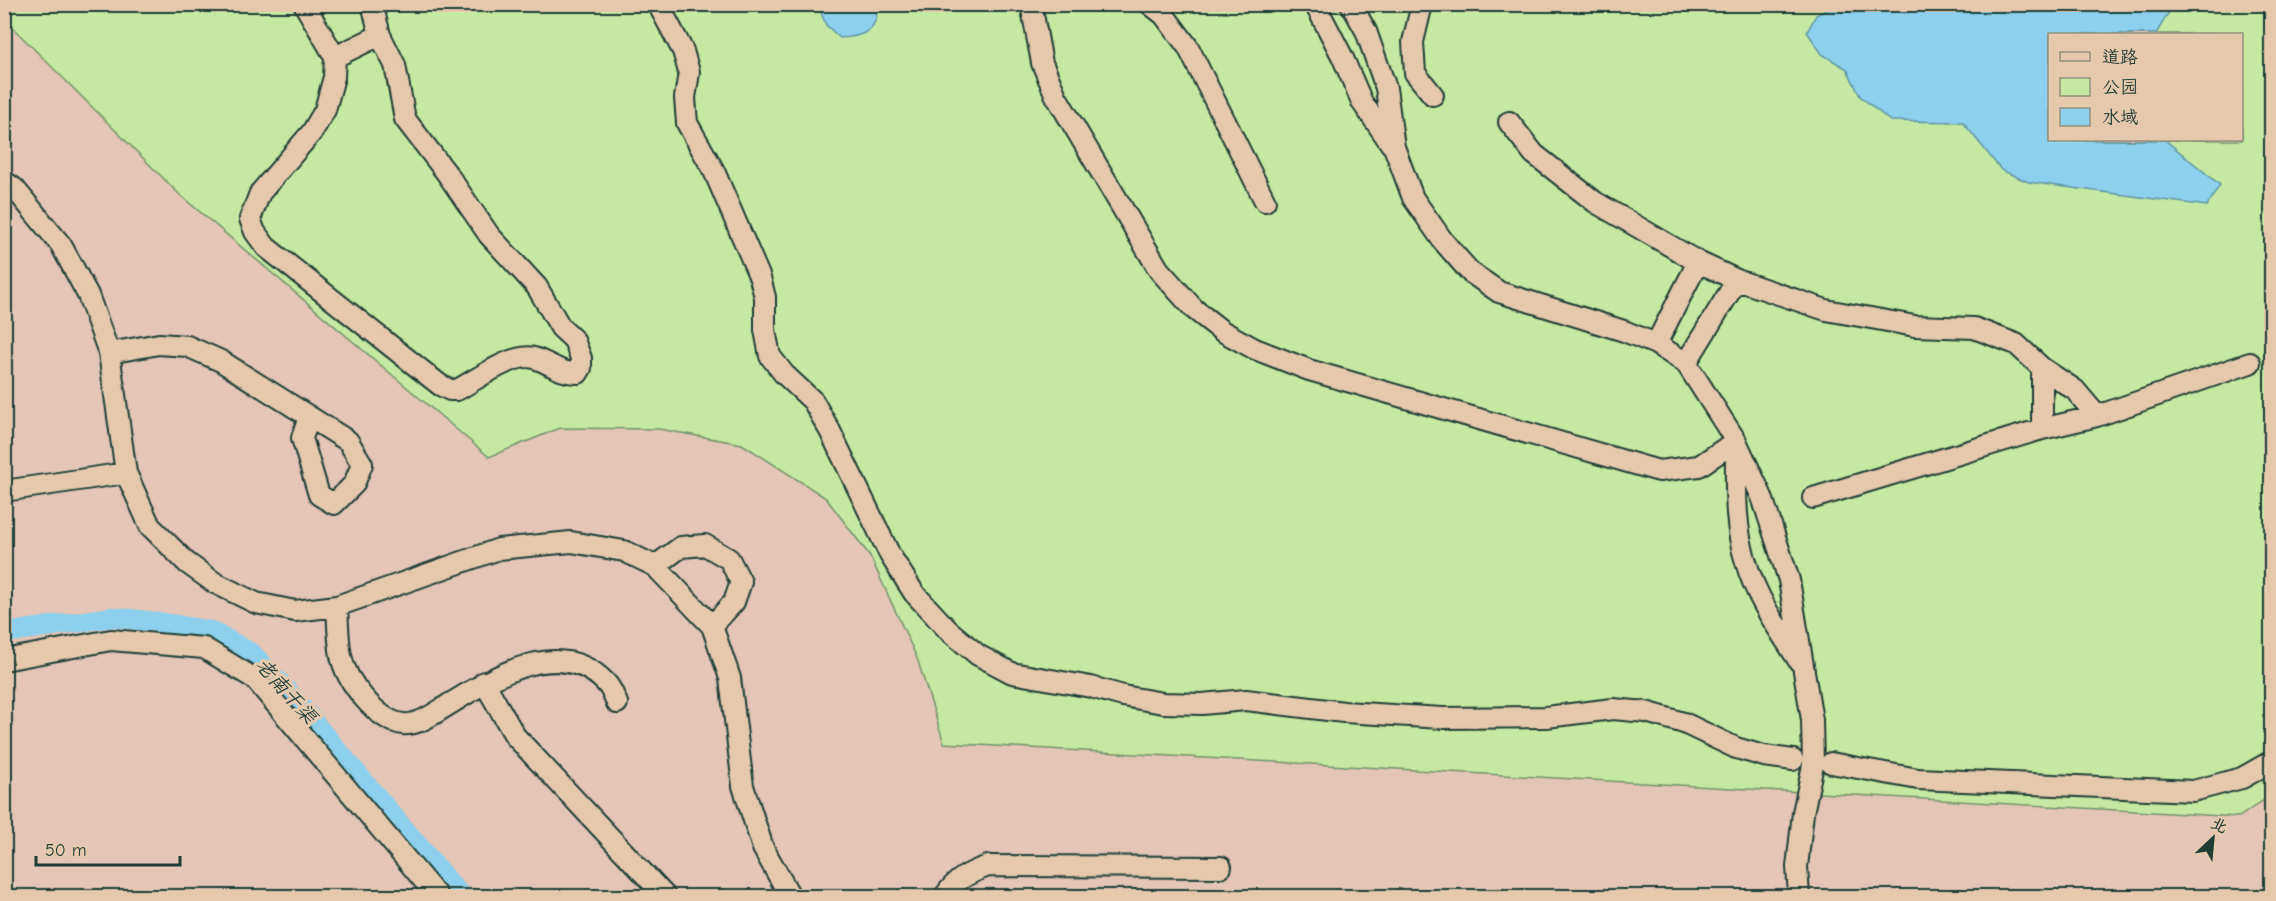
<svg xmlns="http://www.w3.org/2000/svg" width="2276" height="901" viewBox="0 0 2276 901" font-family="'Comic Neue','LXGW WenKai TC',sans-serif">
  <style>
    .green { fill: #c5e9a2; stroke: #72936b; stroke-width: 1.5; fill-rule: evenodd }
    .water { fill: #8cd0ed; stroke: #6095a3; stroke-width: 1.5 }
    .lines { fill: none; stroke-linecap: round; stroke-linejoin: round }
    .canal { stroke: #8cd0ed; stroke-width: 20 }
    .minor-casing { stroke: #1f3d34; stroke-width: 24 }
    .minor { stroke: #e6c9ad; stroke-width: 20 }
    .labels { text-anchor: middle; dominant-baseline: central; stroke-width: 6; stroke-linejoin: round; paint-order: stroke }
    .water-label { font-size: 20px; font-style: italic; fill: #24443d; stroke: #e6c9ad }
  </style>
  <rect width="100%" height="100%" fill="#e4c5b6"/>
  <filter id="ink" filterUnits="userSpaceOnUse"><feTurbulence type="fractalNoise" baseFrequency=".0167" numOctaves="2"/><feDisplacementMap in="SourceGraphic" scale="12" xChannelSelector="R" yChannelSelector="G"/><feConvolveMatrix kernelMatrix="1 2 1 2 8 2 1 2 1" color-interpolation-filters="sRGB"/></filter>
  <g filter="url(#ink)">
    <path class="green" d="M 4,5 L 2271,5 L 2271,795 L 2239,817 L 944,743 L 917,658 L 870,556 L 826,498 L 742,444 L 659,429 L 560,428 L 489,457 L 180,195 L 5,20 ZM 2050,34 L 2242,34 L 2242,140 L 2050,140 Z"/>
    <path class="water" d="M 818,5 L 877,5 C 879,31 863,37 840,38 L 826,25 Z
      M 1837,5 L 2173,5 L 2156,34 L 2050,34 L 2050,140 L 2165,140 L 2220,185 L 2207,206 L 2028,182 L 2001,170 L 1963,122 L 1890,121 L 1860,96 L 1847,69 L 1822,54 L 1807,32 L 1816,15 Z"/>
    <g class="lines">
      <path class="canal" d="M 4,633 L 112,617 L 165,623 L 212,631 L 253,654 L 284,687 L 461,896"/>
      <defs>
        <path id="minor" d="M 304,4 L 335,57 L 334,77 L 325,110 L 312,132 L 260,193 L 250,219 L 255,232 L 266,247 L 440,385 L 450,390 L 457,390 C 476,380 514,352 534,358 C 550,363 561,374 578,373 L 581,368 L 581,358 L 574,340 L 561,328 L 537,287 L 489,235 L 448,175 L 405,119 L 395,65 L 380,35 L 372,4
          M 658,4 L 683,51 L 689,72 L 685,98 L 687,123 L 714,171 L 760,278 L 765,297 L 765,330 L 770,356 L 784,374 L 813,401 L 830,431 L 890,555 L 914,593 L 948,630 L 978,655 L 1012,673 L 1091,687 L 1123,696 L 1163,703 L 1202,704 L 1246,700 L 1344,712 L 1442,718 L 1546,717 L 1613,709 L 1646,712 L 1684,723 L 1736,748 L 1764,756 L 1793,760
          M 1150,4 L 1164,15 L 1188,47 L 1265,201
          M 1315,4 L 1342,56 L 1362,102 L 1391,144
          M 1351,4 L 1366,31 L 1386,88 L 1394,147 L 1413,198 L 1443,241 L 1470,272 L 1499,292 L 1624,331 L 1656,344 L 1686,363 L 1736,441 L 1762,497 L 1789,580 L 1812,720 L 1813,765 L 1803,813 L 1797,867 L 1799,896
          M 1422,4 L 1413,42 L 1415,73 L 1433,95
          M 1032,9 L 1042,63 L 1056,96 L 1159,270 L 1194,309 L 1222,331 L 1255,349 L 1309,370 L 1659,471 L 1699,466 L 1736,441
          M 335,57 L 380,35
          M 1509,122 L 1534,154 L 1595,202 L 1698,262 L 1737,280 L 1826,310 L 1915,326 L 1974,328 L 2016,344 L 2042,368
          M 4,181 L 15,189 L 61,245 L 88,295 L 109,353 L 126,473 L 150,526 L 187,563 L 215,583 L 256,603 L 295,611 L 337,606 L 499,549 L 571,542 L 624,551 L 655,566 L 712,626 L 730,678 L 743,786 L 763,848 L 790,896
          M 1656,344 L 1698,262
          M 109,353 L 159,344 L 187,346 L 221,361 L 348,441 L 362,464 L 354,484 L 334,504 L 319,495 L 302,438 L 309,417
          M 1686,363 L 1737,280
          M 2042,429 L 2042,368 L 2075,390 L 2097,416
          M 1736,447 C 1736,485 1734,526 1746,562 C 1756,598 1779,630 1799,661
          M 4,491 L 126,473
          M 1813,498 L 2042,429 L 2097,416 L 2250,363
          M 655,566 L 681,547 L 705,545 L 729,559 L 741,582 L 734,602 L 712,626
          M 337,606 C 338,623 338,640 341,656 C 346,681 377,721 403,724 C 420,726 439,710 453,702 C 496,675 562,636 606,683 C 611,688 614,696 617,703
          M 4,660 L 111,640 L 204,648 L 255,679 L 437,896
          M 484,682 L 515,736 L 665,896
          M 1831,763 L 1918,779 L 2193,791 L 2242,778 L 2272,761
          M 945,896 C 956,879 969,873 988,866 L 1221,867"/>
      </defs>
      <use href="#minor" class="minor-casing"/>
      <use href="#minor" class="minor"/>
    </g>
  </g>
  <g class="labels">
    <g class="water-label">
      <text transform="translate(286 691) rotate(48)">老南干渠</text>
    </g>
  </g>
  <rect width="2276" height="901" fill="none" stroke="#e6c9ad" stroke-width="24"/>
  <rect x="12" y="12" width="2252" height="877" fill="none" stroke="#1f3d34" stroke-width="2" filter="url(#ink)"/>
  <rect x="2048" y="33" width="195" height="108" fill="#e6c9ad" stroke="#96917d" stroke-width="1.5"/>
  <rect x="2060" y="52" width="30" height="9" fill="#e6c9ad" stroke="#96917d" stroke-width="1.5"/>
  <text x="2102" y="63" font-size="18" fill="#1f3d34">道路</text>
  <rect x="2060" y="78" width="30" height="18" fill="#c5e9a2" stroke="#96917d" stroke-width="1.5"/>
  <text x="2102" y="93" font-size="18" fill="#1f3d34">公园</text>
  <rect x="2060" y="108" width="30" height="18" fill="#8cd0ed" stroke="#96917d" stroke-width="1.5"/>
  <text x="2102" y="123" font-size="18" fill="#1f3d34">水域</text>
  <g transform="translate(2213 838) rotate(26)" stroke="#e6c9ad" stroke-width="4.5" paint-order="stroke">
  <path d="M0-4.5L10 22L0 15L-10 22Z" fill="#1f3d34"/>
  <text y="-9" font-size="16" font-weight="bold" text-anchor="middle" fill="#1f3d34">北</text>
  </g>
  <path d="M36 856v9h144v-9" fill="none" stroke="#1f3d34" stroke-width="3"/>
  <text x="45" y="856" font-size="18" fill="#1f3d34" stroke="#e6c9ad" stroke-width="4.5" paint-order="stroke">50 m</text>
</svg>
